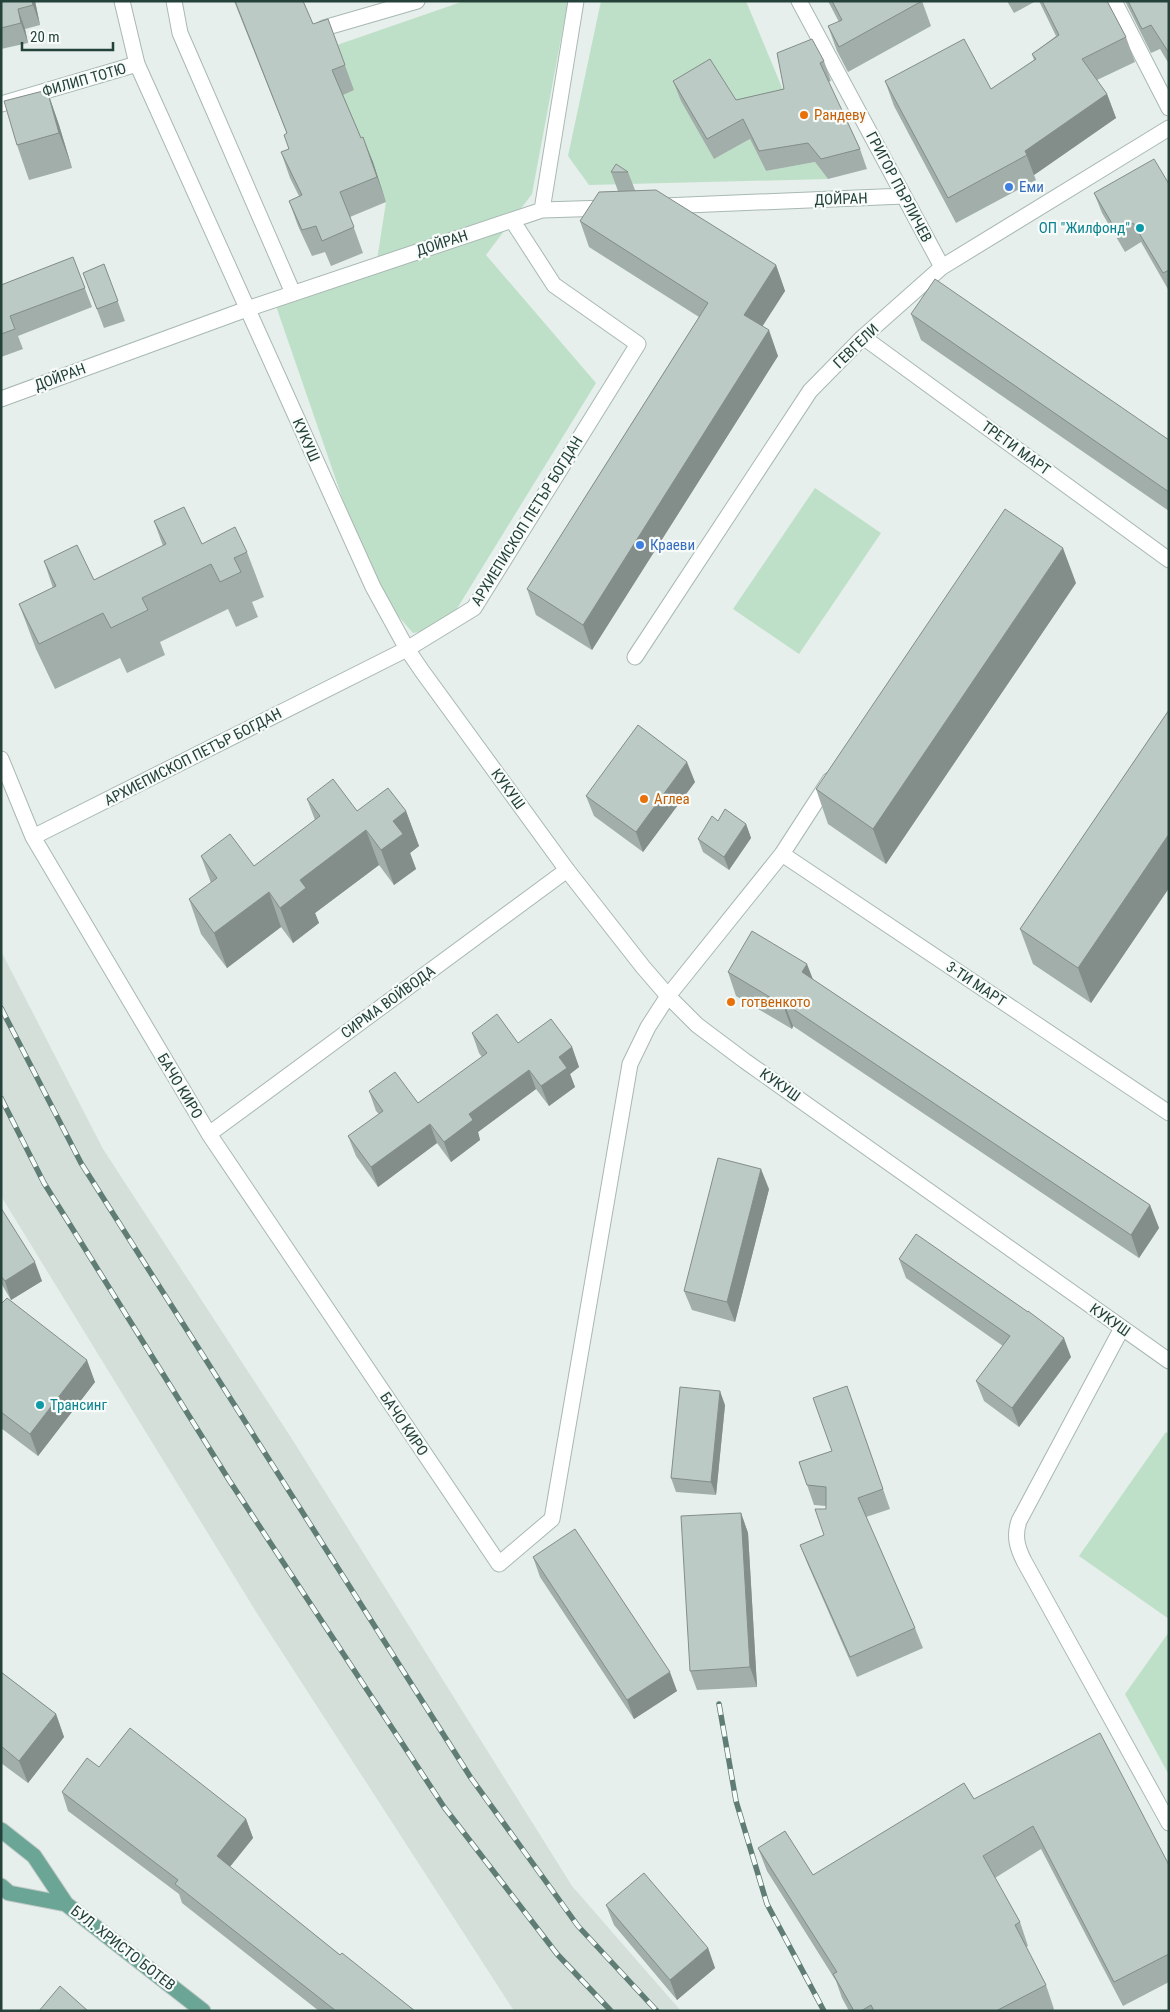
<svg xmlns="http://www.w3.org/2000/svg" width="1170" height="2012" viewBox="0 0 1170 2012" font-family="'Roboto Condensed',sans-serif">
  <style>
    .built { fill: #d4dfda }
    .green { fill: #bfe0c8 }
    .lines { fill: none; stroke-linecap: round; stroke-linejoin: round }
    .minor-casing { stroke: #a8b8b2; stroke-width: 17 }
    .tertiary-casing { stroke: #a8b8b2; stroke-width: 17 }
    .primary-casing { stroke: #c2cac8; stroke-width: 17 }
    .minor { stroke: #fff; stroke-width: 15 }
    .tertiary { stroke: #fff; stroke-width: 15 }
    .primary { stroke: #6aa596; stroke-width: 15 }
    .rail-casing { stroke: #5f7d75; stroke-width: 5.5 }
    .rail { stroke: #f7fbf9; stroke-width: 4; stroke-dasharray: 11; stroke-linecap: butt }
    .wall { fill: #a1aea9 }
    .shaded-wall { fill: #838d89 }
    .building { fill: #bbcac4; stroke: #838d89 }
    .food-dot { fill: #e8710a; stroke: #f7fbf9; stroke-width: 2 }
    .shop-dot { fill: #3f7fe0; stroke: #f7fbf9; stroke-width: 2 }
    .culture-dot { fill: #0f9aa8; stroke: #f7fbf9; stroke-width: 2 }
    .labels { text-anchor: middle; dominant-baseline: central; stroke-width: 4.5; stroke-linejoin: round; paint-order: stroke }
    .street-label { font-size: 15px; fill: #24423a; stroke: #f7fbf9 }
    .food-label { font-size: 15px; fill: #c56008; stroke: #f7fbf9; text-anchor: start }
    .shop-label { font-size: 15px; fill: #366cbe; stroke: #f7fbf9; text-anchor: start }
    .culture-label { font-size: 15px; fill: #0d838f; stroke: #f7fbf9; text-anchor: end }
  </style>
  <rect width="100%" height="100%" fill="#e6efeb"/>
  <path class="built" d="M 1,951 L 103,1149 L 292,1439 L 572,1886 L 681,2011 L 514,2011 L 258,1615 L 1,1196 Z"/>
  <path class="green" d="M 464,1 L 568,1 L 532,194 L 486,255 L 596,383 L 445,628 L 413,633 L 373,587 L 276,306 L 375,273 L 386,202 L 372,163 L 342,95 L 337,45 Z
    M 601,1 L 746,1 L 791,109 L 714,159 L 750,139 L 766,171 L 815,162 L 828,179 L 589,185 L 568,156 Z
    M 815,488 L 881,533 L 799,654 L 733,609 Z
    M 1166,1432 L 1169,1434 L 1169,1619 L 1079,1556 Z
    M 1169,1632 L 1169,1775 L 1125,1694 Z"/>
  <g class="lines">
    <defs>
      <path id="minor" d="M 174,1 L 180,33 L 293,293
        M 799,1 L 942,267
        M 1114,1 L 1169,108
        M 324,28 L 417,1
        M 1,104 L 137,64
        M 663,206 L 904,196
        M 542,210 L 576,1
        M 863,337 L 1169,560
        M 1,399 L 247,309 L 542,210 L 607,208
        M 635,657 L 810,391 L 863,337 L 942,267 L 1169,128
        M 1,759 L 33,837 L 209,1134 L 499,1564 L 552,1519 L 630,1064 L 648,1027 L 668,996 L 782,854 L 830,780
        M 33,837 L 407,649 L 474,608 L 638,344 L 554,285 L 512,220
        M 782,854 L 1169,1113
        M 209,1134 L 567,870
        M 1122,1328 L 1019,1521 C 1014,1536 1017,1547 1024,1561 L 1169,1823"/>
      <path id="tertiary" d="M 122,1 L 137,64 L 373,587 L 407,649 L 422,671 L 567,870 L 643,967 L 668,996 L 697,1025 L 745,1061 L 1169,1361"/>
      <path id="primary" d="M 1,1830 L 34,1856 L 66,1904 L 203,2011
        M 1,1886 L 9,1893 L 66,1904"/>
    </defs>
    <use href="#minor" class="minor-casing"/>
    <use href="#tertiary" class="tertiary-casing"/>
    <use href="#primary" class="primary-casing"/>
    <use href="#minor" class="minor"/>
    <use href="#tertiary" class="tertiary"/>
    <use href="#primary" class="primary"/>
    <defs>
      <path id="rail" d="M 1,1008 L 81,1163 L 471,1778 L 578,1926 L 657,2011
        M 1,1098 L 44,1183 L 229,1480 L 444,1807 L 557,1954 L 611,2011
        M 719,1704 L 736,1801 L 767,1904 L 824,2011"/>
    </defs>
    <use href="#rail" class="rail-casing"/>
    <use href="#rail" class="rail"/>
  </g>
  <path class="wall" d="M 1,1 L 35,1 L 40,25 L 25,29 L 28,43 L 1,49 Z
    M 234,1 L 303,1 L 313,24 L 328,19 L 354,90 L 343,95 L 361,138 L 373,162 L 386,202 L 350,217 L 363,253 L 331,266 L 325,252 L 312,256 L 298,226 L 289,201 L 299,196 L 290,178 L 281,152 L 289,149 L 287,134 Z
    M 828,1 L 922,1 L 931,26 L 848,72 L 837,51 L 828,26 L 839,22 Z
    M 1007,1 L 1036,1 L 1014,13 Z
    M 1039,1 L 1107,1 L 1126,37 L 1135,62 L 1097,80 L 1107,94 L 1116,118 L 1034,175 L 1036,180 L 956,223 L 894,106 L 885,81 L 991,89 L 1034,60 L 1032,54 L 1056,36 Z
    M 1125,1 L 1169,1 L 1169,64 L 1160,49 L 1151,53 Z
    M 777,53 L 824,61 L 831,81 L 828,82 L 860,149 L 867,169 L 828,179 L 815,162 L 766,171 L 750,139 L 714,159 L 681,101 L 673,81 L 736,100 L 784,89 Z
    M 47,90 L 59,125 L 72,168 L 29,180 L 17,145 Z
    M 611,172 L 628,172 L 635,190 L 776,265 L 785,291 L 762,326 L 778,356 L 592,650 L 536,615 L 527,589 L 699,317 L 589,247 L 580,221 L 618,191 Z
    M 1169,184 L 1169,291 L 1141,242 L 1125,252 L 1102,213 L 1094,193 Z
    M 73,257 L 92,307 L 18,336 L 23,349 L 1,357 L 1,285 Z
    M 104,264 L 125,321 L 104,328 L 83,273 Z
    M 911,314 L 1169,440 L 1169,511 L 921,340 Z
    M 154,521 L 202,544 L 247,552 L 264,597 L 252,602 L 258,617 L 236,627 L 228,609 L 160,642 L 165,655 L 127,673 L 120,658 L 55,689 L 36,649 L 19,604 L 53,588 L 44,561 L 94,580 L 163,546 Z
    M 1076,583 L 886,864 L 828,824 L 816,789 Z
    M 1169,710 L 1169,888 L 1091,1003 L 1033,964 L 1020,929 Z
    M 695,782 L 643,852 L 594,816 L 586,796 Z
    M 307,799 L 357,811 L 406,811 L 419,846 L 410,853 L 416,869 L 394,885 L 379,865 L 315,913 L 319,923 L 293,943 L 281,927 L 227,968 L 201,934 L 189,899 L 211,883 L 201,856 L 254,866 L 315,820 Z
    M 718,821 L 746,824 L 751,838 L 729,870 L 703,852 L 698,839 Z
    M 728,972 L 812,979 L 1150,1205 L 1159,1228 L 1139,1258 L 793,1026 L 792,1029 L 736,996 Z
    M 472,1033 L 518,1043 L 572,1047 L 579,1067 L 570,1074 L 575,1087 L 549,1106 L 536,1089 L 478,1132 L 480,1140 L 451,1162 L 437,1143 L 378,1187 L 356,1156 L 348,1136 L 379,1114 L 376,1111 L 369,1091 L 418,1103 L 482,1057 L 479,1053 Z
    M 769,1189 L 735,1322 L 692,1310 L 684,1291 Z
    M 1,1208 L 42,1281 L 11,1300 L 1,1283 Z
    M 899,1259 L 1071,1357 L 1019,1427 L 984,1401 L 976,1381 L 1003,1346 L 906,1278 Z
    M 1,1304 L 95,1382 L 38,1456 L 1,1428 Z
    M 725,1405 L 716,1495 L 676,1492 L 671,1478 Z
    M 854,1406 L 890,1509 L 866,1517 L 915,1628 L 923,1648 L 857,1677 L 808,1565 L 800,1545 L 824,1535 L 826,1506 L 814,1505 L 799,1462 L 832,1451 Z
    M 741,1513 L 748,1533 L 757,1687 L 697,1690 L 690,1671 Z
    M 533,1557 L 677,1691 L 634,1719 L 540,1577 Z
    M 1,1672 L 56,1714 L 64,1737 L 28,1783 L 1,1763 Z
    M 99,1767 L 246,1819 L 253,1838 L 230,1867 L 340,1955 L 415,2011 L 319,2011 L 182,1903 L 179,1894 L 68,1811 L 62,1792 Z
    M 974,1799 L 1169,1865 L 1169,1982 L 1123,2006 L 1041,1849 L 995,1878 L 1020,1922 L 1028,1946 L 1026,1947 L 1046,1985 L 1054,2009 L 1051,2011 L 849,2011 L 842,1998 L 836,1981 L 767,1871 L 758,1848 L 813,1875 Z
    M 606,1905 L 708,1948 L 715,1968 L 677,2000 L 614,1925 Z"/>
  <path class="shaded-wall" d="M 32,1 L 35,1 L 40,25 L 33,5 Z
    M 18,9 L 25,29 L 28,43 L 21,23 Z
    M 47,90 L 59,125 L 72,168 L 59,133 Z
    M 1107,94 L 1116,118 L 1034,175 L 1025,151 Z
    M 363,137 L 373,162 L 386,202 L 377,177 Z
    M 776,265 L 785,291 L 753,341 L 744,315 Z
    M 769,330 L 778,356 L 592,650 L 583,625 Z
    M 1063,548 L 1076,583 L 886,864 L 873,829 Z
    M 687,762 L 695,782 L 643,852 L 636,832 Z
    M 406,811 L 419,846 L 410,853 L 416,869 L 394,885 L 381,850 L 393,821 Z
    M 746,824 L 751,838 L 729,870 L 724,857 Z
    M 366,830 L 379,865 L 315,913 L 319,923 L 293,943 L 280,908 L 300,880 Z
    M 1169,834 L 1169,888 L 1091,1003 L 1078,968 Z
    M 269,892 L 281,927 L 227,968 L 214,933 Z
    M 807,964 L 816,987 L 802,972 Z
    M 784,1003 L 793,1026 L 792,1029 L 783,1005 Z
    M 572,1047 L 579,1067 L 570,1074 L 575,1087 L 549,1106 L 541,1086 L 559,1057 Z
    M 529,1070 L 536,1089 L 478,1132 L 480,1140 L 451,1162 L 444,1142 L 469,1114 Z
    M 430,1124 L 437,1143 L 378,1187 L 371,1167 Z
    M 761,1169 L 769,1189 L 735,1322 L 727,1302 Z
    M 1150,1205 L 1159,1228 L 1139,1258 L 1131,1235 Z
    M 35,1262 L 42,1281 L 11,1300 L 5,1281 Z
    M 1064,1338 L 1071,1357 L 1019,1427 L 1012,1408 Z
    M 87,1360 L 95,1382 L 38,1456 L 30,1434 Z
    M 720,1391 L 725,1405 L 716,1495 L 711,1482 Z
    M 741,1513 L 748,1533 L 757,1687 L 750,1667 Z
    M 670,1672 L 677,1691 L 634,1719 L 627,1700 Z
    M 56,1714 L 64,1737 L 28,1783 L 19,1761 Z
    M 246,1819 L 253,1838 L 223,1875 L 217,1856 Z
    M 708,1948 L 715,1968 L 677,2000 L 670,1980 Z"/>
  <path class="building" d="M 1,1 L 32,1 L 33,5 L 18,9 L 21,23 L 1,28 Z
    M 235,1 L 303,1 L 313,24 L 328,19 L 345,65 L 332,70 L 361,138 L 363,137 L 377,177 L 340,192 L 354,227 L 322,241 L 316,226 L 302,230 L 289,201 L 302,195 L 281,152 L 289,149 L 284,135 L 287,133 Z
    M 832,1 L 922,1 L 839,47 L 828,26 L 842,20 Z
    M 1042,1 L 1107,1 L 1126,37 L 1082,59 L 1107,94 L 1025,151 L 1027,155 L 948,198 L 885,81 L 964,39 L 991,89 L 1036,59 L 1032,54 L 1059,35 Z
    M 1128,1 L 1169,1 L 1169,53 L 1151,25 L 1142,29 Z
    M 812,39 L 824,61 L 820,63 L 860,149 L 821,159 L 808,143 L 759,151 L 743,119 L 707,139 L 673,81 L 710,59 L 736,100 L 784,89 L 777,53 Z
    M 47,90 L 59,133 L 17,145 L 4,101 Z
    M 1154,159 L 1169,184 L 1169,270 L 1163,273 L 1133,223 L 1117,232 L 1094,193 Z
    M 616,164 L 628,172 L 611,172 Z
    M 656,190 L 776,265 L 744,315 L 769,330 L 583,625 L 527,589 L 708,303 L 580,221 L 599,192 Z
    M 73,257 L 85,288 L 10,316 L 15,329 L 1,334 L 1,285 Z
    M 104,264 L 118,301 L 97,309 L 83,273 Z
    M 935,279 L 1169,440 L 1169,492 L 911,314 Z
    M 184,507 L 202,544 L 235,527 L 247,552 L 234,558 L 241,572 L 220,582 L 211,564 L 142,598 L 148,610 L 111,628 L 103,613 L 39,644 L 19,604 L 56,586 L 44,561 L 77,545 L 94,580 L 166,544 L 154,521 Z
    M 1005,509 L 1063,548 L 873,829 L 816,789 Z
    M 1169,710 L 1169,834 L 1078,968 L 1020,929 Z
    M 638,725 L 687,762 L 636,832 L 586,796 Z
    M 333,779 L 357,811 L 388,788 L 406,811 L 393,821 L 403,834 L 381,850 L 366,830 L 300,880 L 306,888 L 280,908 L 269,892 L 214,933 L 189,899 L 217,878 L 201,856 L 230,834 L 254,866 L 320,816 L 307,799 Z
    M 725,809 L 746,824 L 724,857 L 698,839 L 712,816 L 718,821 Z
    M 752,931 L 807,964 L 802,972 L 1150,1205 L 1131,1235 L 784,1003 L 783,1005 L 728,972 Z
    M 497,1014 L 518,1043 L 551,1019 L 572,1047 L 559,1057 L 567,1068 L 541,1086 L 529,1070 L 469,1114 L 473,1120 L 444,1142 L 430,1124 L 371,1167 L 348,1136 L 383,1111 L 369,1091 L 395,1072 L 418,1103 L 487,1053 L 472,1033 Z
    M 718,1158 L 761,1169 L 727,1302 L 684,1291 Z
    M 1,1208 L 35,1262 L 5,1281 L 1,1276 Z
    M 916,1234 L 1028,1312 L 1028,1311 L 1064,1338 L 1012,1408 L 976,1381 L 1010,1336 L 899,1259 Z
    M 7,1298 L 87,1360 L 30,1434 L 1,1412 L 1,1304 Z
    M 847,1386 L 883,1489 L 858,1498 L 915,1628 L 850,1657 L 800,1545 L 824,1535 L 815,1509 L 826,1509 L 826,1487 L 807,1485 L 799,1462 L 832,1451 L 813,1398 Z
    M 680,1387 L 720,1391 L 711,1482 L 671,1478 Z
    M 741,1513 L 750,1667 L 690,1671 L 681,1516 Z
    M 575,1529 L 670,1672 L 627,1700 L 533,1557 Z
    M 1,1672 L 56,1714 L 19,1761 L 1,1746 Z
    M 130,1728 L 246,1819 L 217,1856 L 340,1955 L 342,1953 L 415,2011 L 336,2011 L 175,1884 L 178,1880 L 62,1792 L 87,1758 L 99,1767 Z
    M 1100,1733 L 1169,1865 L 1169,1954 L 1114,1982 L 1033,1826 L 983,1856 L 1020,1922 L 1015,1925 L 1046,1985 L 996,2011 L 874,2011 L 871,2005 L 861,2011 L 854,2011 L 833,1974 L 837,1972 L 758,1848 L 785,1831 L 813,1875 L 964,1783 L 974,1799 Z
    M 644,1873 L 708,1948 L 670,1980 L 606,1905 Z
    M 60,1986 L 88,2011 L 39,2011 Z"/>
  <g class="food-dot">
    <circle cx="804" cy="115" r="5"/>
    <circle cx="644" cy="799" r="5"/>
    <circle cx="731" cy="1002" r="5"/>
  </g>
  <g class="shop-dot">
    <circle cx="1009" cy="187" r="5"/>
    <circle cx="640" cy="545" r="5"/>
  </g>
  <g class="culture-dot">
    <circle cx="1140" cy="228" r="5"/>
    <circle cx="40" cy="1405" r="5"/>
  </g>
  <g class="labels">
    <g class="street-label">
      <text transform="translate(84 80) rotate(-16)">ФИЛИП ТОТЮ</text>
      <text transform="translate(899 187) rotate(62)">ГРИГОР ПЪРЛИЧЕВ</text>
      <text transform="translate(841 199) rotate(-2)">ДОЙРАН</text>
      <text transform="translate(442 243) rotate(-18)">ДОЙРАН</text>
      <text transform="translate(856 346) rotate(-44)">ГЕВГЕЛИ</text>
      <text transform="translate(60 377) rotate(-20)">ДОЙРАН</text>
      <text transform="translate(306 440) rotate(66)">КУКУШ</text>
      <text transform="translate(1016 448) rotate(36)">ТРЕТИ МАРТ</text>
      <text transform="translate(527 521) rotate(-58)">АРХИЕПИСКОП ПЕТЪР БОГДАН</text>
      <text transform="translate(193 757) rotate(-27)">АРХИЕПИСКОП ПЕТЪР БОГДАН</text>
      <text transform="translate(508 789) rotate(54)">КУКУШ</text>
      <text transform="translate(976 984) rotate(34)">3-ТИ МАРТ</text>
      <text transform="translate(388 1002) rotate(-36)">СИРМА ВОЙВОДА</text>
      <text transform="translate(780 1085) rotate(35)">КУКУШ</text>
      <text transform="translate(180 1086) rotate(59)">БАЧО КИРО</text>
      <text transform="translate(1110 1320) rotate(35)">КУКУШ</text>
      <text transform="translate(404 1424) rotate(56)">БАЧО КИРО</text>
      <text transform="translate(123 1948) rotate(38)">БУЛ. ХРИСТО БОТЕВ</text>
    </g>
    <g class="food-label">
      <text x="814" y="115">Рандеву</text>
      <text x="654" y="799">Аглеа</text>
      <text x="741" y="1002">готвенкото</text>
    </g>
    <g class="shop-label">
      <text x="1019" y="187">Еми</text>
      <text x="650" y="545">Краеви</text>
    </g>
    <g class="culture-label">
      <text x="1130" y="228">ОП "Жилфонд"</text>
      <text x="50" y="1405" text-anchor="start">Трансинг</text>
    </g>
  </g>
  <rect width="1170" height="2012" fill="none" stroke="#24423a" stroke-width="5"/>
  <path d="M22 42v8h91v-8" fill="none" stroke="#24423a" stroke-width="2.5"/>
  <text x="30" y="42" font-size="15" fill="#24423a" stroke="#f7fbf9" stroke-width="4" paint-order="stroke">20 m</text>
</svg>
